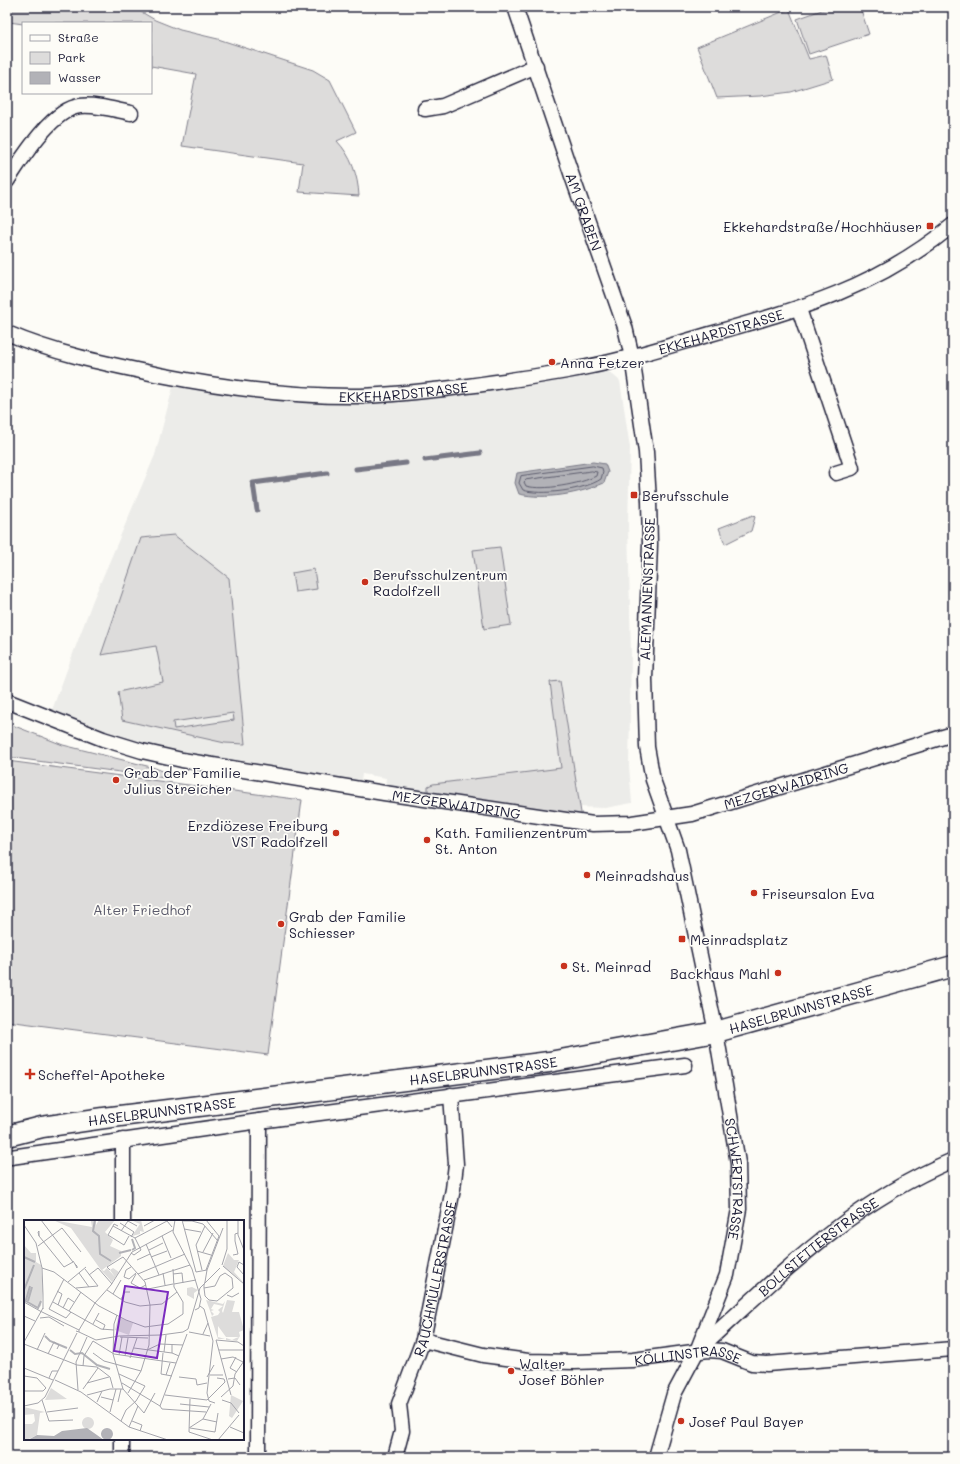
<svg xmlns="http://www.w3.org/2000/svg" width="960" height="1464" viewBox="0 0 960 1464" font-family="Mali,sans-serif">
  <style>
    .built { fill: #ecece9 }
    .green { fill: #dddcdb; stroke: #807f8b; fill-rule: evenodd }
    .water { fill: #b2b2b7; stroke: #787885 }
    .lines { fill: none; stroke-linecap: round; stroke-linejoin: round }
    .shore { stroke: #5c5c6d; stroke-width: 1 }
    .stream { stroke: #787885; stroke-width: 5 }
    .minor-casing { stroke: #22223b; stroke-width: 17 }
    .secondary-casing { stroke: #22223b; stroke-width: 23 }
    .minor { stroke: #fdfcf7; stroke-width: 14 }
    .secondary { stroke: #fdfcf7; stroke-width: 20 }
    .poi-dot { fill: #c8321e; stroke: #fdfcf7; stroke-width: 1.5 }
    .labels { text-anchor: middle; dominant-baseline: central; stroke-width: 3.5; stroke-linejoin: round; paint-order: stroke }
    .street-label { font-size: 14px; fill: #22223b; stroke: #fdfcf7 }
    .poi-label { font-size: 14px; fill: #22223b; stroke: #fdfcf7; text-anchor: start }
    .park-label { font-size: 14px; fill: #5a5a6b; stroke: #fdfcf7 }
    .inset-river { fill: none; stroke: #b2b2b7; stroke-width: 2 }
    .inset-road { fill: none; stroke: #a5a5ac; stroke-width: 1 }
    .view { fill: #7b2cbf; fill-opacity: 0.15; stroke: #7b2cbf; stroke-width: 2 }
    .inset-edge { fill: none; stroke: #22223b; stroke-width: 2 }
  </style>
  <rect width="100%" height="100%" fill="#fdfcf7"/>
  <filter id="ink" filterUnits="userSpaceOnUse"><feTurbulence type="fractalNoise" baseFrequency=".025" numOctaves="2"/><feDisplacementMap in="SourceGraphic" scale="8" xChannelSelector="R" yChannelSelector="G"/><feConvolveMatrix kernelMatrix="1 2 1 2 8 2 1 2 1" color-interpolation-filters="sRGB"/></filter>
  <g filter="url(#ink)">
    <path class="built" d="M 607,370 L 620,381 L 630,448 L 628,524 L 631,655 L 629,766 L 632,803 L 605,808 L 496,804 L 384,793 L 386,778 L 362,774 L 360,789 L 234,770 L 49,718 L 93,600 L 155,455 L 173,387 L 396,400 L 575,377 Z"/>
    <path class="green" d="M 7,7 L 133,7 L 155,20 L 180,30 L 218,39 L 313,70 L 330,80 L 356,132 L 337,141 C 351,156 358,175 359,196 L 299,192 L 303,163 L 182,146 L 196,74 L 151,66 L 151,23 L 23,23 L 23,24 L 9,22 L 7,31 Z
      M 830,7 L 860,7 L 869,34 L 809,54 L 797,19 Z
      M 789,9 L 809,59 L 826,55 L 833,79 L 791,92 L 760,96 L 717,98 L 697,47 Z
      M 753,515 L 755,517 L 751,531 L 725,544 L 719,528 Z
      M 174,535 L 229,578 L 245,744 L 225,743 L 122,720 L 118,692 L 163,682 L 156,646 L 101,655 L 141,538 ZM 233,713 L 234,720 L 174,729 L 173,722 Z
      M 500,547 L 511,625 L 484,629 L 473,550 Z
      M 314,569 L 317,589 L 295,592 L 292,573 Z
      M 560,681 L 582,819 L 428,797 L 428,786 L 433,784 L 561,768 L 550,682 Z
      M 7,723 L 63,745 L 155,768 L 170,774 L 165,778 L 7,757 Z
      M 7,761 L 302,800 L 268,1055 L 7,1021 Z"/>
    <path class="water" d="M 593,462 L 605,464 L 608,472 L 604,483 C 579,494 546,500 519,494 L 515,483 L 517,473 Z"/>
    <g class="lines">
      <path class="shore" d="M 593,466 L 602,468 L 603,472 L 601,479 C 585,490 541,496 523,490 L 519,483 L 521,476 Z
        M 592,471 L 597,472 L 596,476 C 581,484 543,491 526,486 L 524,482 L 526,480 Z"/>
      <path class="stream" d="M 425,460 L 480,453
        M 356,469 L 406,463
        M 257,510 L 253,483 L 327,473"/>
      <defs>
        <g id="minor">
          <path id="s1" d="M 515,7 L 572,176 L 625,327 L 632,357 L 646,452 L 649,501 L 650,544 L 645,679 L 647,747 L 653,780 L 678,850 L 716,1032 L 738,1163 L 739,1209 L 727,1275 L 697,1351 L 674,1394 L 656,1457"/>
          <path d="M 425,109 L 443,106 L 536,66"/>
          <path d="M 7,181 C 21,160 52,109 80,106 C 96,104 115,110 131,113"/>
          <path d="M 799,309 L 852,468 L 836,473"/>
          <path id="s2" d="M 7,333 C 56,354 107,364 160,375 C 226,388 293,397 361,396 C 394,395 427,391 460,387 C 497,382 535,377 572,370 C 618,362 662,348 707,335 C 800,309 876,288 953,225"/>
          <path id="s3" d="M 7,701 L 103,739 L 142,751 L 182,760 L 384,793 L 593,824 L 632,823 L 692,814 L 953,734"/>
          <path d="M 11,1157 L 259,1121 L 685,1065"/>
          <path d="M 123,1221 L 123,1140"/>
          <path id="s4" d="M 423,1340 L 483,1355 L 528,1361 L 575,1362 L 633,1360 L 708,1350 L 722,1351 L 752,1363 L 767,1364 L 953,1349"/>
          <path id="s5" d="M 700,1348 C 781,1274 849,1204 953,1160"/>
          <path d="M 122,1457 L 122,1439"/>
          <path d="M 258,1457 L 259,1121"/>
          <path id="s6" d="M 395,1457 L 402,1431 L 399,1404 L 423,1340 L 453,1189 L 456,1164 L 451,1095"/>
        </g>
        <g id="secondary">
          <path id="s7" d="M 7,1136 L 42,1127 L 104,1118 L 549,1062 L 716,1032 L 953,966"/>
        </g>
      </defs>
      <use href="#minor" class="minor-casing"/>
      <use href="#secondary" class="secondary-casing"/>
      <use href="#minor" class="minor"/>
      <use href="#secondary" class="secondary"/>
    </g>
  </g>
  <g class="poi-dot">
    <rect x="926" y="222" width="8" height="8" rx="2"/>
    <circle cx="552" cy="362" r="4"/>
    <rect x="630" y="491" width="8" height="8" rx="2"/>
    <circle cx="365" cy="582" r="4"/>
    <circle cx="116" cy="780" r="4"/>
    <circle cx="336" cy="833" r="4"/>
    <circle cx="427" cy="840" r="4"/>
    <circle cx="587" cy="875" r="4"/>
    <circle cx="754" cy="893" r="4"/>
    <circle cx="281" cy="924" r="4"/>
    <rect x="678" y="935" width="8" height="8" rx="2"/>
    <circle cx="564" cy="966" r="4"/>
    <circle cx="778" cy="973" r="4"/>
    <path d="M28 1068h4v4h4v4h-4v4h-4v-4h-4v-4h4z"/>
    <circle cx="511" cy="1371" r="4"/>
    <circle cx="681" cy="1421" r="4"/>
  </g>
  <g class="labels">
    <g class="street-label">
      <text stroke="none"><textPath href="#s1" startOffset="216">AM GRABEN</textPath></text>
      <text stroke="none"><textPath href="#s2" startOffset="728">EKKEHARDSTRASSE</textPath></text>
      <text stroke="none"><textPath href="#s2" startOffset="404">EKKEHARDSTRASSE</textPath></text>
      <text transform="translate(647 589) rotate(-88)">ALEMANNENSTRASSE</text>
      <text stroke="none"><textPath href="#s3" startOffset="799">MEZGERWAIDRING</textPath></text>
      <text stroke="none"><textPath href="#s3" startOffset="463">MEZGERWAIDRING</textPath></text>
      <text stroke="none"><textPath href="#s7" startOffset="805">HASELBRUNNSTRASSE</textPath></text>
      <text stroke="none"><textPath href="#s7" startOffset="481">HASELBRUNNSTRASSE</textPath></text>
      <text stroke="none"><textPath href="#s7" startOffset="157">HASELBRUNNSTRASSE</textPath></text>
      <text stroke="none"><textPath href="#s1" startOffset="1203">SCHWERTSTRASSE</textPath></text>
      <text stroke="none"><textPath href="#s5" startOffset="156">BOLLSTETTERSTRASSE</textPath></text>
      <text stroke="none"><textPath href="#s6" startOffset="185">RAUCHMÜLLERSTRASSE</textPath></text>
      <text stroke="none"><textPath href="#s4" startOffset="268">KÖLLINSTRASSE</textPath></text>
    </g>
    <g class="poi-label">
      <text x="922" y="226" text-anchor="end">Ekkehardstraße/Hochhäuser</text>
      <text x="560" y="362">Anna Fetzer</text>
      <text x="642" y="495">Berufsschule</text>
      <text x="373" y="574">Berufsschulzentrum<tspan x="373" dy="16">Radolfzell</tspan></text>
      <text x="124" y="772">Grab der Familie<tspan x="124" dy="16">Julius Streicher</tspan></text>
      <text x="328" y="825" text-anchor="end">Erzdiözese Freiburg<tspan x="328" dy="16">VST Radolfzell</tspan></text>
      <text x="435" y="832">Kath. Familienzentrum<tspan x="435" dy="16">St. Anton</tspan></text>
      <text x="595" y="875">Meinradshaus</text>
      <text x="762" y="893">Friseursalon Eva</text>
      <text x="289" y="916">Grab der Familie<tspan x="289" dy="16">Schiesser</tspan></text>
      <text x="690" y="939">Meinradsplatz</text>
      <text x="572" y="966">St. Meinrad</text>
      <text x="770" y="973" text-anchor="end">Backhaus Mahl</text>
      <text x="38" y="1074">Scheffel-Apotheke</text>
      <text x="519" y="1363">Walter<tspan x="519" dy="16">Josef Böhler</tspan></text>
      <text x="689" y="1421">Josef Paul Bayer</text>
    </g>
    <g class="park-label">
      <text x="142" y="909">Alter Friedhof</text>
    </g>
  </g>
  <g transform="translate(24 1220)">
    <rect width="220" height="220" fill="#fdfcf7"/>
    <path d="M 29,0 L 68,7 L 67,1 L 72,0 L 72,5 L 75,0 L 91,0 L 81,12 L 89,20 L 86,26 L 97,31 L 97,36 L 78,50 L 80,51 L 83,48 L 91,57 L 86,50 L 89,48 L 95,52 L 88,62 L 77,50 L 47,8 ZM 107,0 L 117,0 L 120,12 L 116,11 L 116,14 L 108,16 L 116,4 ZM 0,25 L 7,33 L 12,33 L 12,42 L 17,45 L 19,71 L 17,86 L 14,88 L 0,80 ZM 204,33 L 210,40 L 215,40 L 210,52 L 220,63 L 199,46 ZM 168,67 L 174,70 L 170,73 L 170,86 L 170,79 L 163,75 L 163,68 ZM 182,80 L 199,84 L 201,81 L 198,91 L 199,93 L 203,80 L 211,81 L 208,92 L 215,92 L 220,110 L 215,112 L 216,116 L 213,121 L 202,120 L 202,118 L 208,120 L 212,118 L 215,117 L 202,117 L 194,106 L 194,117 L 201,119 L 194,119 L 187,97 L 194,95 L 196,92 L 194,90 L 199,86 L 190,84 L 187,89 L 190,90 L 187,91 L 190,94 L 188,96 ZM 94,97 L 109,103 L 105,115 L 91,110 ZM 27,168 L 43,179 L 21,180 ZM 207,175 L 219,181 L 208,198 L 205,196 ZM 0,187 L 21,192 L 16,193 L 13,215 L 3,220 L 0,220 L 0,204 L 8,204 L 11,201 L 10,194 L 0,195 ZM58 203a6 6 0 1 1 12 0a6 6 0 1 1-12 0Z" fill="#dddcdb"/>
    <path d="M77 214a6 6 0 1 1 12 0a6 6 0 1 1-12 0ZM 63,208 L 80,220 L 4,220 L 13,215 L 30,216 L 38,211 Z" fill="#b2b2b7"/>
    <path class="inset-river" d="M 71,0 L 69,11 L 75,16 L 76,34 L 87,41M 108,19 L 111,28 L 108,30M 95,33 L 107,30M 0,37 L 11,42M 0,70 L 10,45M 0,80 L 14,88 L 17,81M 2,80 L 6,66M 4,81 L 8,67M 21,116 L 26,121 L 43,128M 46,130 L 51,134 L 58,133 L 73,145 L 86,149"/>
    <path class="inset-road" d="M 102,0 L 113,6M 151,0 L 149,12 L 168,49 L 177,79 L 175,88 L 171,90M 158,0 L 172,52 L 183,50M 214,0 L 214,15 L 220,30M 159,1 L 168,1 L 179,4 L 194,21M 96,3 L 110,12 L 107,17M 0,5 L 12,23 L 18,48 L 30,52 L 75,86 L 102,100 L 121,107 L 144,104 L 159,94 L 159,82 L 150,67 L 149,49M 89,6 L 84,15 L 100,25 L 105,16M 94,6 L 90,4 L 89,6 L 111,18M 120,6 L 131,0M 38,8 L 57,32M 160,9 L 177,12M 97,11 L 104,1M 15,16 L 14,12 L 15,11 L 15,16 L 40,47 L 49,42 L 17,0M 138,16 L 147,38M 122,24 L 135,55M 14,26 L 38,8M 125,30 L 139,23M 173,31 L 187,35M 179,32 L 189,13M 107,33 L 110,35 L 117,30 L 111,18 L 143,1 L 148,7M 209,35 L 214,34 L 211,21 L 211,14 L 214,13M 127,37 L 143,31M 113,40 L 126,34M 49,41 L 51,44 L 53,46 L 53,48 L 51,44M 198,45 L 203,29 L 203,0M 220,45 L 215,42 L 213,47 L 220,55M 199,46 L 220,64M 107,47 L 102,50 L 100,57 L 105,59 L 112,53M 18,48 L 19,74M 86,50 L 83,47 L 99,37 L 121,62 L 126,85 L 125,125 L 117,151 L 104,173M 178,50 L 172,25 L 181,6M 182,50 L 195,16 L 182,0M 55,53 L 65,67M 139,53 L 141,65M 112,54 L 107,63 L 116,68 L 122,65M 114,54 L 161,34M 149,54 L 158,53 L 159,63M 65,55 L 74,48 L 88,64M 40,59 L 25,89 L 42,98 L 47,92M 120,60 L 166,45M 44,62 L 62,47M 150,64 L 172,60M 52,68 L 74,66 L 61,49M 180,68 L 191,66 L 196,56 L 201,53 L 208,58 L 209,68 L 193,81 L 185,80 L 181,76 L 180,68 L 180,65 L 181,62 L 183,50 L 199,8M 124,69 L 149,64M 83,70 L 101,82 L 116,86 L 138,84 L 153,72M 33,71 L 38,74 L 34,85M 89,74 L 97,60M 203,75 L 208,77 L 215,73M 97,79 L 101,72 L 106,72M 0,82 L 16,91M 29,82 L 77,109 L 90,110M 176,86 L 180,89 L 189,121 L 183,173 L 185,181 L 191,183M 39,88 L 44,78 L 50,82M 19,89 L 19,74M 16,91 L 55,110 L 55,112 L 52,111M 45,91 L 57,72M 93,95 L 90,104 L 89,134 L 99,169M 0,96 L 11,101M 16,98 L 25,97 L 40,106M 72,100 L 81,105 L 79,110M 69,104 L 75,93M 164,109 L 176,68 L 196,48M 55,110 L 71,83 L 87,65 L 108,32 L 149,10M 55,112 L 72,120 L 95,116 L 137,115 L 159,112 L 164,109M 165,112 L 186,116M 179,114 L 184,103M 96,117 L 124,118M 69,121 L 90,134 L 152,143M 0,122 L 19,88M 0,124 L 53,145 L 73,147 L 86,157 L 89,168M 148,124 L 148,133 L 155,136M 110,128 L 148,133M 13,130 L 21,113M 123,130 L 136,124 L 159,125M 195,130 L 220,130M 140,132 L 142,115M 69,133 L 80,141 L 117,151M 139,133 L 137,154 L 148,156M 24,134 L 30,122 L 35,125 L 33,129M 95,135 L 98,117M 101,136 L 104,118M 212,137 L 206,148 L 213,152M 106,138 L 113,118M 197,139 L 209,137 L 219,142M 59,146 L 60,136 L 69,121M 0,148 L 29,160M 95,154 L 121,166 L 112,181 L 102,190 L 97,201M 142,155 L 146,143M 186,155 L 199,155M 0,156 L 13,158 L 22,168 L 19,171 L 0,171M 155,157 L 172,159 L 173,165 L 183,163M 183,157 L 190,145M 25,158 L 28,151 L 34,151M 204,159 L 211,158 L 216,165M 31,160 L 57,172 L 105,207 L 144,220M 63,163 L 85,157M 98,163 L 136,186M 59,169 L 74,148M 99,169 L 120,193 L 131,173M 54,170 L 52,142 L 63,117M 63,175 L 86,169 L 99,169M 141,175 L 183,180 L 201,162 L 200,159 L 193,158M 207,175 L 192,120 L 214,122 L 220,126M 77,177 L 89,180M 197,177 L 209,166 L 211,154 L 220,141M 166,179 L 165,212 L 189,220M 18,180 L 25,201 L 49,200M 198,180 L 207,183 L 215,193M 73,182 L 78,171M 94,182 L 97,169M 156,184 L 185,187M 0,186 L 14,183 L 21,177 L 53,113M 136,186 L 163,114M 136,186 L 138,189 L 182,192M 23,192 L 54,188M 86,192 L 92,169M 179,199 L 187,184M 179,199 L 193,202M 108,201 L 118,205 L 116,211M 105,207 L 114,186M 206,207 L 220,213M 165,208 L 179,199M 166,208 L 191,212 L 194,193M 194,220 L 215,195"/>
    <path class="view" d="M 101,66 L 144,72 L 133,138 L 90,131 Z"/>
    <rect width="220" height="220" class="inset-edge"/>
  </g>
  <rect width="960" height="1464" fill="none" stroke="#fdfcf7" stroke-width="24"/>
  <rect x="12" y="12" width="936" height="1440" fill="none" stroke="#22223b" stroke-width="1.5" filter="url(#ink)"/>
  <rect x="22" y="22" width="130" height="72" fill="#fdfcf7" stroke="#a5a5ac"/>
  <rect x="30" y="35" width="20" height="6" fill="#fdfcf7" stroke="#a5a5ac"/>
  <text x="58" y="42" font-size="12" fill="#22223b">Straße</text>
  <rect x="30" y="52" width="20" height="12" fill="#dddcdb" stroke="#a5a5ac"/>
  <text x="58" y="62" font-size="12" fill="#22223b">Park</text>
  <rect x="30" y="72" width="20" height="12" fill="#b2b2b7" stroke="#a5a5ac"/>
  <text x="58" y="82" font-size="12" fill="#22223b">Wasser</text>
</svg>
